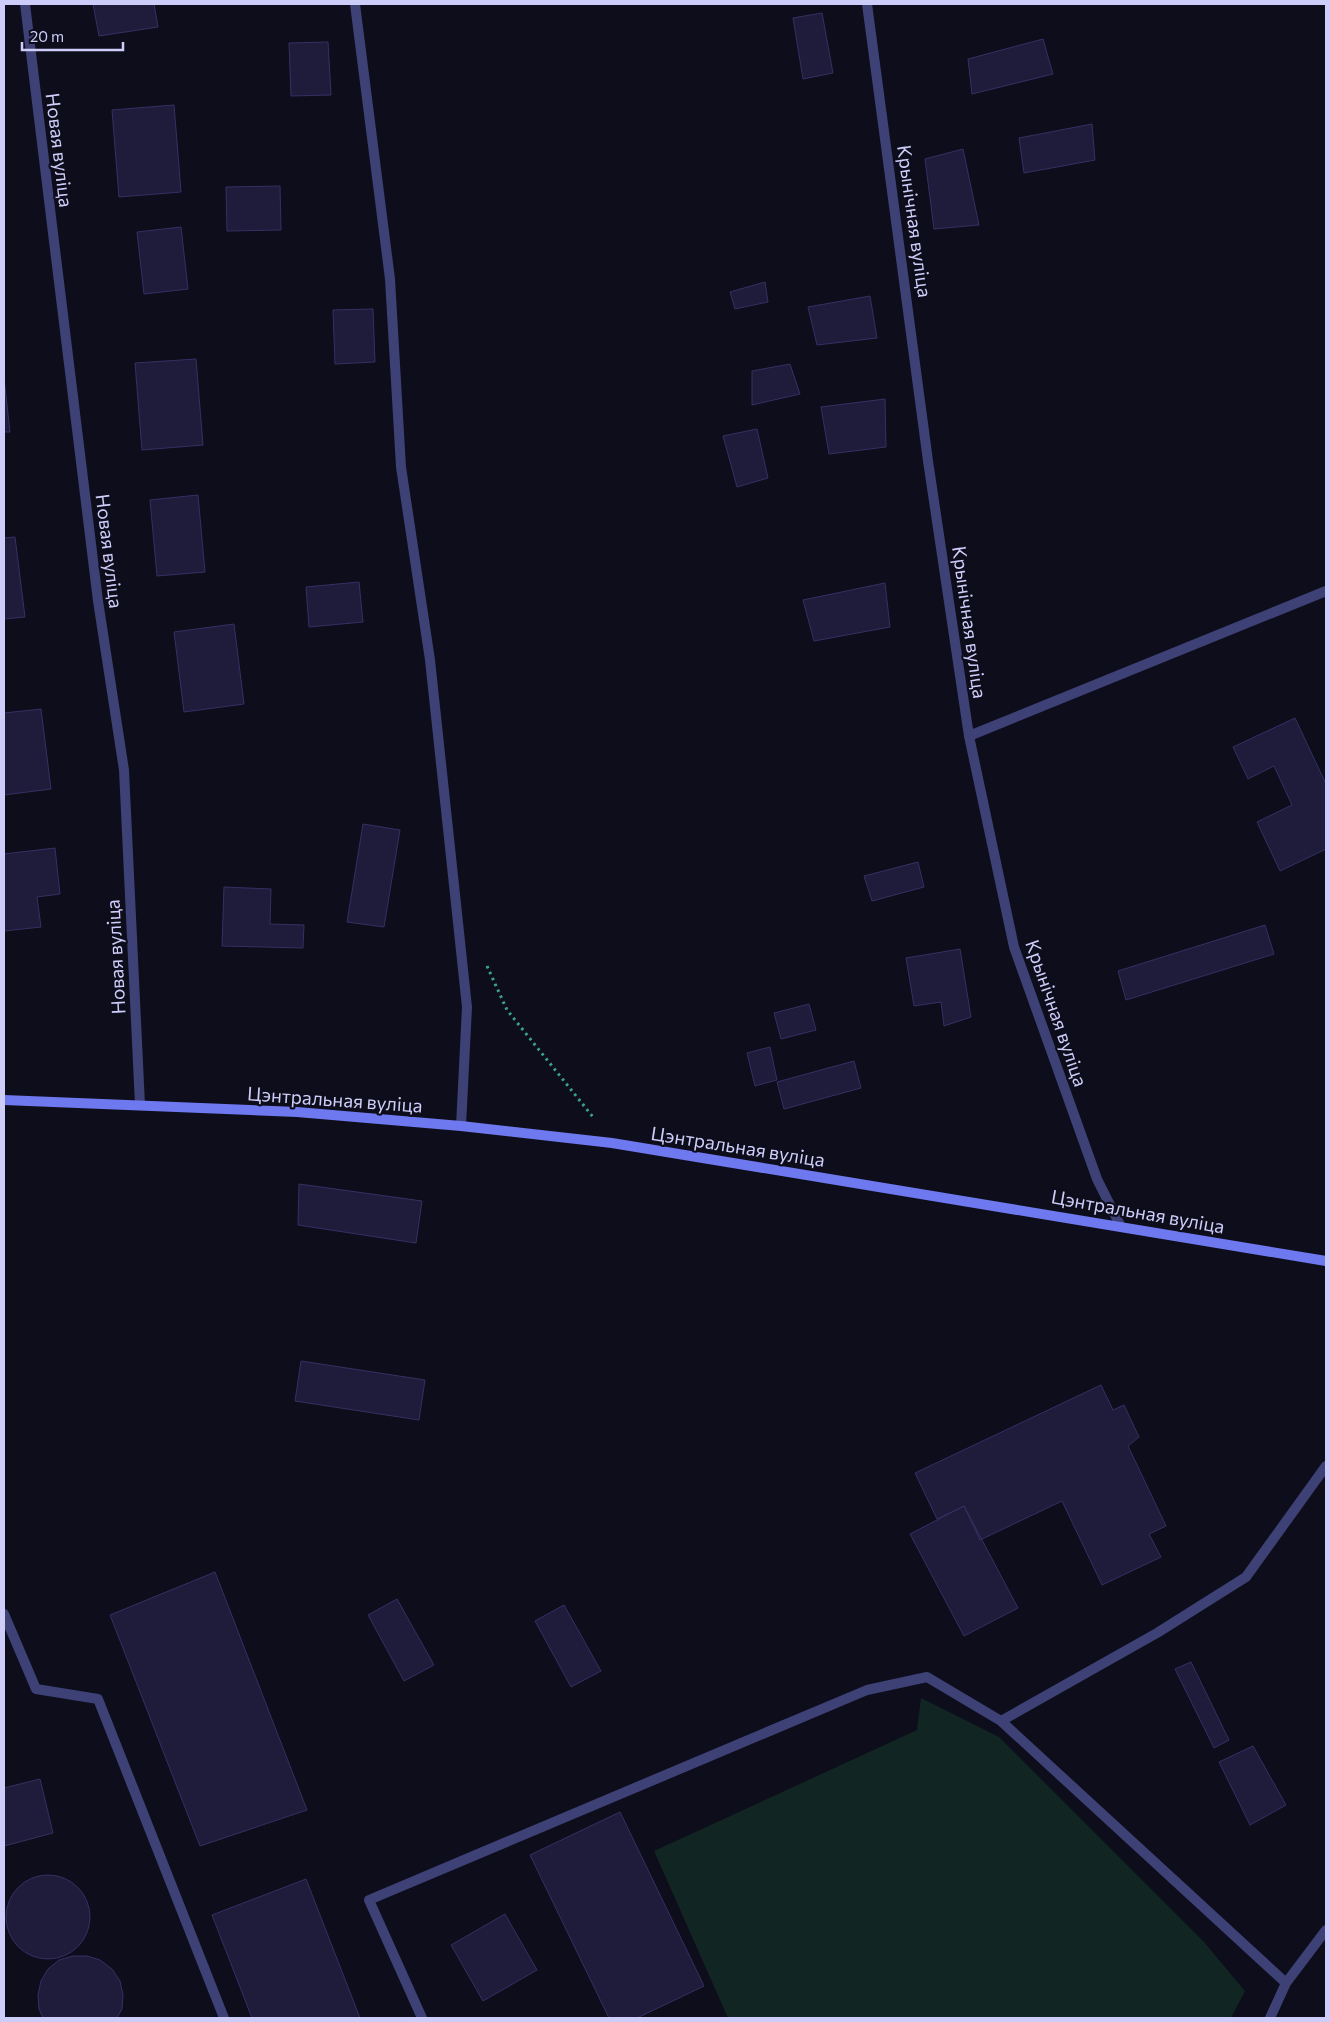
<svg xmlns="http://www.w3.org/2000/svg" width="1330" height="2022" viewBox="0 0 1330 2022" font-family="Commissioner,sans-serif">
  <style>
    .green { fill: #112522 }
    .building { fill: #1f1b3a; stroke: #353064 }
    .lines { fill: none; stroke-linecap: round; stroke-linejoin: round }
    .path { stroke: #39a291; stroke-width: 3; stroke-dasharray: 2.5 4; stroke-linecap: butt }
    .lane { stroke: #3d4176; stroke-width: 10 }
    .street { stroke: #3d4176; stroke-width: 10 }
    .secondary { stroke: #6e78ef; stroke-width: 10 }
    .labels { text-anchor: middle; dominant-baseline: central; stroke-width: 4.5; stroke-linejoin: round; paint-order: stroke }
    .street-label { font-size: 19px; fill: #cecdfa; stroke: #0e0d1b }
  </style>
  <rect width="100%" height="100%" fill="#0e0d1b"/>
  <path class="green" d="M 921,1698 L 999,1737 L 1204,1942 L 1245,1991 L 1231,2018 L 728,2018 L 654,1851 L 917,1730 Z"/>
  <path class="building" d="M 93,4 L 154,4 L 158,27 L 99,36 Z
    M 822,13 L 833,73 L 803,79 L 793,18 Z
    M 1043,39 L 1053,74 L 972,94 L 968,59 Z
    M 328,42 L 331,95 L 291,96 L 289,43 Z
    M 174,105 L 181,192 L 119,197 L 112,110 Z
    M 1092,124 L 1095,160 L 1024,173 L 1019,138 Z
    M 963,149 L 979,225 L 934,229 L 925,159 Z
    M 280,186 L 281,230 L 227,231 L 226,187 Z
    M 181,227 L 188,289 L 144,294 L 137,232 Z
    M 765,282 L 768,302 L 735,309 L 730,292 Z
    M 870,296 L 877,338 L 817,345 L 808,307 Z
    M 373,309 L 375,362 L 335,364 L 333,310 Z
    M 196,359 L 203,445 L 142,450 L 135,363 Z
    M 790,364 L 800,394 L 752,405 L 752,371 Z
    M 4,378 L 10,432 L 4,432 Z
    M 885,399 L 886,447 L 829,454 L 821,407 Z
    M 757,429 L 768,478 L 737,487 L 723,436 Z
    M 198,495 L 205,572 L 157,576 L 150,500 Z
    M 15,537 L 25,617 L 4,619 L 4,538 Z
    M 359,582 L 363,622 L 309,627 L 306,587 Z
    M 885,583 L 890,627 L 814,641 L 803,600 Z
    M 234,624 L 244,704 L 184,712 L 174,632 Z
    M 41,709 L 51,789 L 4,795 L 4,713 Z
    M 1295,718 L 1326,784 L 1326,849 L 1280,871 L 1257,822 L 1292,805 L 1274,766 L 1248,779 L 1233,747 Z
    M 363,824 L 400,830 L 384,927 L 347,922 Z
    M 55,848 L 60,894 L 37,897 L 41,927 L 4,931 L 4,854 Z
    M 918,862 L 924,887 L 872,901 L 864,876 Z
    M 224,887 L 271,889 L 270,924 L 304,925 L 303,948 L 222,946 Z
    M 1265,925 L 1274,954 L 1126,1000 L 1118,971 Z
    M 960,949 L 971,1017 L 944,1026 L 941,1002 L 914,1006 L 906,958 Z
    M 809,1004 L 816,1030 L 781,1039 L 774,1013 Z
    M 770,1047 L 777,1080 L 755,1086 L 747,1053 Z
    M 854,1061 L 861,1088 L 784,1109 L 777,1082 Z
    M 299,1184 L 422,1201 L 416,1243 L 298,1225 Z
    M 301,1361 L 425,1380 L 419,1420 L 295,1401 Z
    M 1101,1385 L 1113,1410 L 1124,1405 L 1139,1437 L 1128,1446 L 1166,1526 L 1149,1534 L 1161,1557 L 1102,1585 L 1062,1501 L 980,1540 L 964,1506 L 937,1519 L 915,1473 Z
    M 964,1506 L 1018,1608 L 964,1636 L 910,1534 Z
    M 215,1572 L 307,1810 L 200,1846 L 110,1615 Z
    M 397,1599 L 434,1665 L 404,1681 L 368,1615 Z
    M 564,1605 L 601,1671 L 571,1687 L 535,1621 Z
    M 1191,1662 L 1229,1740 L 1214,1748 L 1175,1669 Z
    M 1253,1746 L 1286,1805 L 1250,1825 L 1219,1762 Z
    M 40,1779 L 53,1833 L 4,1846 L 4,1788 Z
    M 620,1812 L 704,1986 L 637,2018 L 609,2018 L 530,1855 Z
    M6 1917a42 42 0 1 1 84 0a42 42 0 1 1-84 0Z
    M 306,1879 L 360,2018 L 252,2018 L 212,1915 Z
    M 505,1914 L 537,1970 L 483,2001 L 451,1945 Z
    M 73,1956 L 87,1956 L 100,1960 L 112,1969 L 120,1981 L 123,1995 L 122,2009 L 117,2018 L 43,2018 L 39,2009 L 38,1995 L 41,1981 L 48,1969 L 59,1960 Z"/>
  <g class="lines">
    <path class="path" d="M 487,966 L 507,1010 L 593,1117"/>
    <path class="lane" d="M 355,4 L 390,279 L 401,467 L 430,660 L 467,1007 L 461,1126
      M 969,736 L 1326,591
      M 4,1614 L 36,1689 L 98,1699 L 224,2018
      M 1001,1721 L 1157,1633 L 1246,1577 L 1326,1466
      M 422,2018 L 369,1900 L 867,1690 L 927,1677 L 1001,1721 L 1286,1983
      M 1270,2018 L 1286,1983 L 1326,1930"/>
    <path class="street" d="M 25,4 L 98,601 L 124,770 L 140,1105
      M 867,4 L 928,461 L 969,736 L 1014,947 L 1097,1179 L 1120,1225"/>
    <path class="secondary" d="M 4,1100 L 297,1112 L 461,1126 L 612,1143 L 1326,1261"/>
  </g>
  <g class="labels">
    <g class="street-label">
      <text transform="translate(60 150) rotate(83)">Новая вуліца</text>
      <text transform="translate(915 221) rotate(82)">Крынічная вуліца</text>
      <text transform="translate(110 551) rotate(83)">Новая вуліца</text>
      <text transform="translate(970 622) rotate(82)">Крынічная вуліца</text>
      <text transform="translate(115 957) rotate(-93)">Новая вуліца</text>
      <text transform="translate(1057 1013) rotate(71)">Крынічная вуліца</text>
      <text transform="translate(335 1099) rotate(4)">Цэнтральная вуліца</text>
      <text transform="translate(738 1146) rotate(9)">Цэнтральная вуліца</text>
      <text transform="translate(1138 1211) rotate(10)">Цэнтральная вуліца</text>
    </g>
  </g>
  <rect width="1330" height="2022" fill="none" stroke="#cecdfa" stroke-width="10"/>
  <path d="M22 42v8h101v-8" fill="none" stroke="#cecdfa" stroke-width="2.5"/>
  <text x="30" y="42" font-size="15" fill="#cecdfa" stroke="#0e0d1b" stroke-width="4" paint-order="stroke">20 m</text>
</svg>
